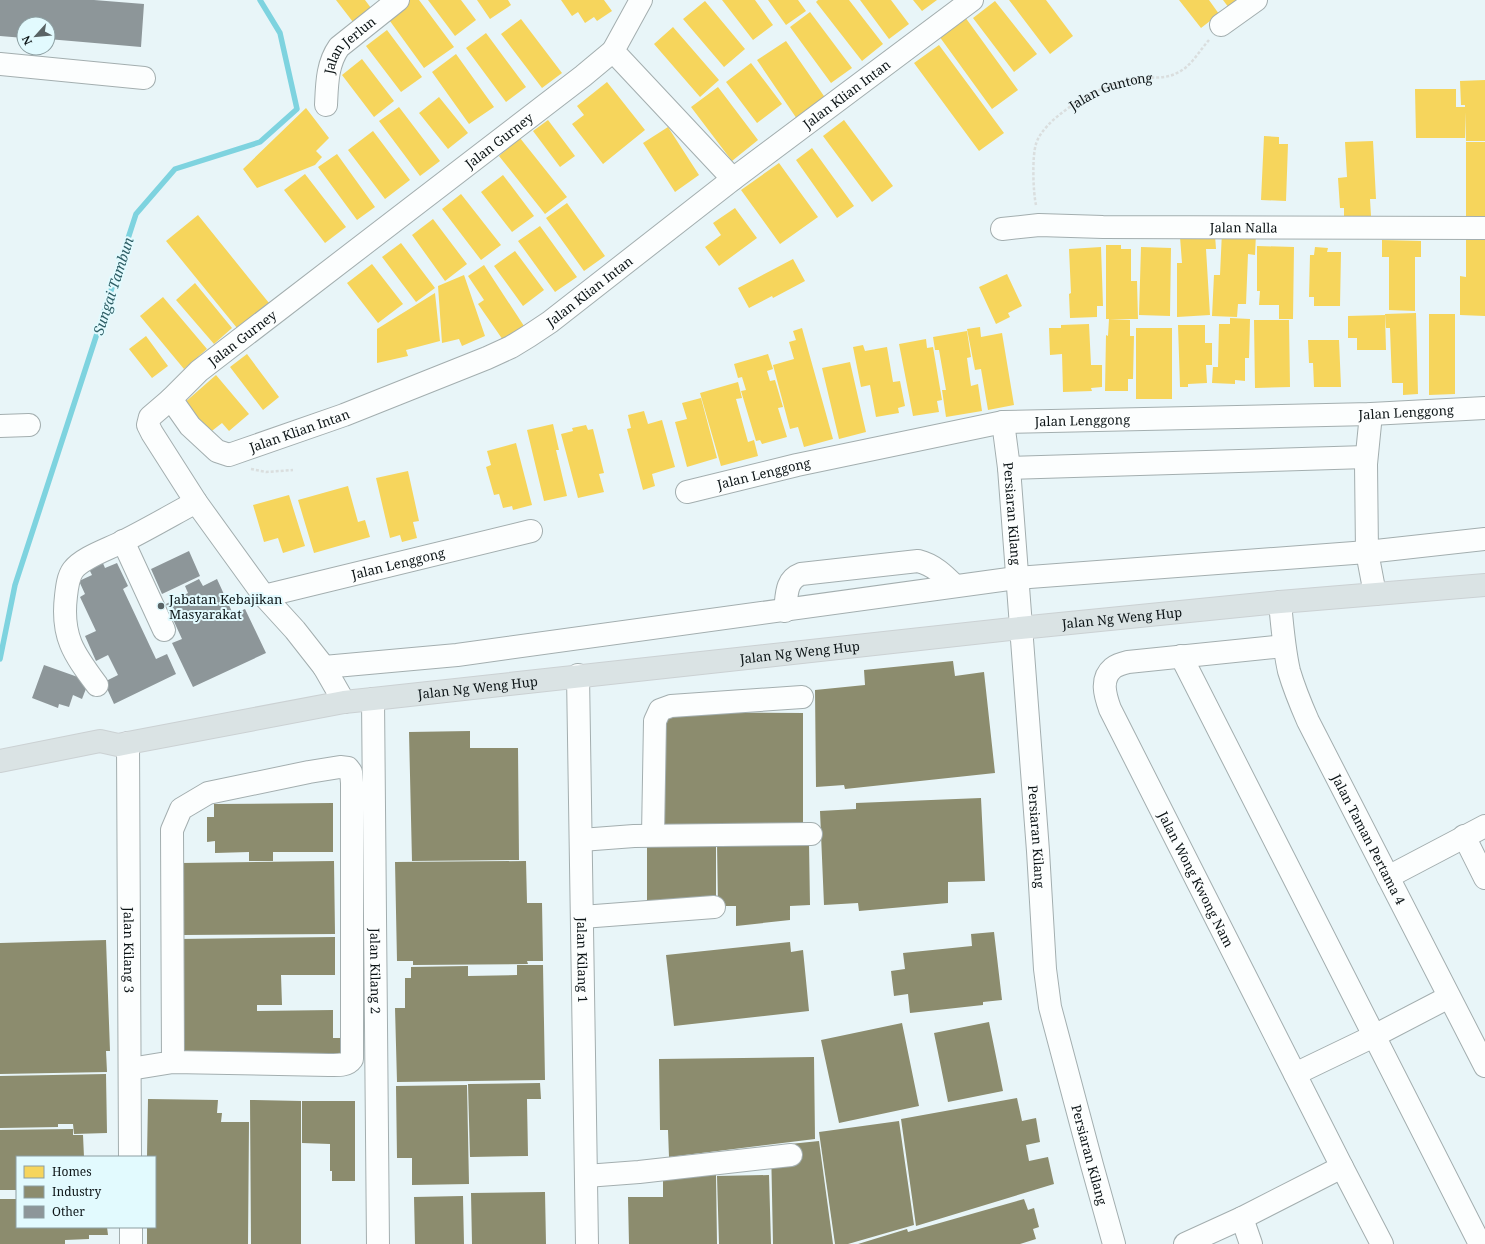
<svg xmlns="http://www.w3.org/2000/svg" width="1485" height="1244" viewBox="0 0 1485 1244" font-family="'Noto Serif',serif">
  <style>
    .homes { fill: #f6d55c }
    .industry { fill: #8c8c6e }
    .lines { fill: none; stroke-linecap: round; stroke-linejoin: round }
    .stream { stroke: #7ed3df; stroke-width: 5.5 }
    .building { fill: #8d9699 }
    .minor-casing { stroke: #a3aeaf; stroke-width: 24 }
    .major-casing { stroke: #cbd1d3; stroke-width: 24 }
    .path { stroke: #dadede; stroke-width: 2.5; stroke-dasharray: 3 2; stroke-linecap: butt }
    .minor { stroke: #fcfefe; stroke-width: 22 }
    .major { stroke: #dae3e4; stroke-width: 22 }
    .poi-dot { fill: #596365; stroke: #e2fafe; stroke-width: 1.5 }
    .labels { text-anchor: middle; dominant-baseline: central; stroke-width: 4; stroke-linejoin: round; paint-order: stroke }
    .street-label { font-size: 13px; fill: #0c1416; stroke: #e2fafe }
    .poi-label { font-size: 13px; fill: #0c1416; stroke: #e2fafe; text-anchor: start }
    .water-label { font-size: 14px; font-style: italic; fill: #2d5e65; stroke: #e2fafe }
  </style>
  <rect width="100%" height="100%" fill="#e8f5f8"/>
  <path class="homes" d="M 336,0 L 365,0 L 371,8 L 353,22 Z
    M 410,0 L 419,0 L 454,47 L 424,68 L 387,17 Z
    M 428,0 L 461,0 L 476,20 L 455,36 Z
    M 477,0 L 508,0 L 511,5 L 490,19 Z
    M 561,0 L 604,0 L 612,11 L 597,21 L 594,17 L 585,23 L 578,12 L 572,16 Z
    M 722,0 L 755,0 L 773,25 L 753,40 Z
    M 768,0 L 798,0 L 806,11 L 786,25 Z
    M 818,0 L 849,0 L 883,44 L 862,61 L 816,2 Z
    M 860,0 L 891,0 L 909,24 L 889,39 Z
    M 913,0 L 937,0 L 922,11 Z
    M 1009,0 L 1046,0 L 1073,36 L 1050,54 Z
    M 1179,0 L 1209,0 L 1219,14 L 1201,28 Z
    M 1223,0 L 1238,0 L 1229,8 Z
    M 705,1 L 745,49 L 724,67 L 683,19 Z
    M 995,1 L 1037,54 L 1014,72 L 973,18 Z
    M 810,12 L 852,68 L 831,83 L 790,27 Z
    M 965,17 L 1018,90 L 992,109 L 939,36 Z
    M 521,19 L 562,73 L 542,88 L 501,34 Z
    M 673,27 L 719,80 L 700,97 L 654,44 Z
    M 387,30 L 422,77 L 401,92 L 366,46 Z
    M 486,33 L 526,87 L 506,102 L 466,48 Z
    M 786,41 L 826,99 L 797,119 L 757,60 Z
    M 939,45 L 1004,133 L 979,151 L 914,63 Z
    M 456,54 L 494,107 L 469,124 L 432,72 Z
    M 362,59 L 394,101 L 374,117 L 342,75 Z
    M 751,63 L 782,104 L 757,123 L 726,82 Z
    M 1485,80 L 1485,141 L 1466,141 L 1465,112 L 1465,138 L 1416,138 L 1415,89 L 1456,89 L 1456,107 L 1465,107 L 1465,105 L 1461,105 L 1460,81 Z
    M 607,82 L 645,130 L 603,164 L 572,124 L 584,115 L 577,106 Z
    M 718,87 L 758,140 L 732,161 L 691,107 Z
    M 439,97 L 468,133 L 448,149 L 419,113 Z
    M 399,107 L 440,161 L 420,176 L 379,121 Z
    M 306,108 L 329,138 L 316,151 L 322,157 L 315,165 L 257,188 L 243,169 Z
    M 548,120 L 575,156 L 560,167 L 533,131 Z
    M 844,120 L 893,186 L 872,202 L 823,136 Z
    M 668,127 L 699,175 L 675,192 L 643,143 Z
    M 373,131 L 410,180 L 385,199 L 348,150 Z
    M 1264,136 L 1279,137 L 1279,144 L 1288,144 L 1286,201 L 1261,200 Z
    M 520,138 L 567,197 L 545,214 L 499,156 Z
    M 1373,141 L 1376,199 L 1370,199 L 1371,216 L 1344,217 L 1344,208 L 1340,208 L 1338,178 L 1347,177 L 1345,142 Z
    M 1466,142 L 1485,142 L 1485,218 L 1466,218 Z
    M 812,148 L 854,206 L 837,218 L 796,160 Z
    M 337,154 L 375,207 L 357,220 L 318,167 Z
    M 779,163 L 818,217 L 780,244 L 741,190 Z
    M 305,174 L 346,227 L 325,243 L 284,190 Z
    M 503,175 L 534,216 L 512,232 L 481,192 Z
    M 461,194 L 501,245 L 481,260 L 442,209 Z
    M 567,203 L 605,256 L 584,271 L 546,218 Z
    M 735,208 L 757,238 L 719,266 L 705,247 L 721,235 L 713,223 Z
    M 198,215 L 269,303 L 237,328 L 166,241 Z
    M 433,219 L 467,264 L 445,281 L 412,235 Z
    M 540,226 L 577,277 L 555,292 L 518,241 Z
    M 1222,232 L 1256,234 L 1255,255 L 1248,254 L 1246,304 L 1238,304 L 1237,317 L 1212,316 L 1214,275 L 1220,275 Z
    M 1215,235 L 1216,249 L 1206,249 L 1210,315 L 1177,317 L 1177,263 L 1182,263 L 1180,237 Z
    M 1466,237 L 1485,237 L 1485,316 L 1460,315 L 1460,276 L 1466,277 Z
    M 1382,240 L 1421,241 L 1421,257 L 1415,257 L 1415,311 L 1389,310 L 1389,257 L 1382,257 Z
    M 401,243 L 435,288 L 416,302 L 382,257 Z
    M 1106,245 L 1121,245 L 1121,249 L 1131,249 L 1131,281 L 1137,281 L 1138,319 L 1106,319 Z
    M 1257,246 L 1294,247 L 1293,319 L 1279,319 L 1279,305 L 1259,305 L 1260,291 L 1257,291 Z
    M 1101,247 L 1103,306 L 1097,306 L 1097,317 L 1070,318 L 1069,294 L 1071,293 L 1069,249 Z
    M 1141,247 L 1171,248 L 1170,316 L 1139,315 Z
    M 1315,247 L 1328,248 L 1327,252 L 1341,252 L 1340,306 L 1314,306 L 1314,297 L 1309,297 L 1310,255 L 1314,255 Z
    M 515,251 L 544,290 L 523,306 L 494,266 Z
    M 793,259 L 805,281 L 773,298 L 772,296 L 749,308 L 738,288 Z
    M 372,264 L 403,304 L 378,323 L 347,283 Z
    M 484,265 L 524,326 L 503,340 L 478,304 L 484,300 L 468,276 Z
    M 1007,274 L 1022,306 L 1008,313 L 1010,317 L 996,324 L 979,287 Z
    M 464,275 L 485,336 L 462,346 L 459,339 L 442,343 L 438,286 Z
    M 195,283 L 232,328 L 214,344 L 176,300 Z
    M 435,293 L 440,341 L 406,350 L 408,356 L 377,363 L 377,329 Z
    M 163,297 L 207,349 L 184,369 L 140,316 Z
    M 1416,313 L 1418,394 L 1403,395 L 1403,383 L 1392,383 L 1390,328 L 1386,328 L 1385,314 Z
    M 1429,314 L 1455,314 L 1455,394 L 1429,395 Z
    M 1385,315 L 1386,350 L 1357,350 L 1357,338 L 1348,338 L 1348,316 Z
    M 1230,318 L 1250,319 L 1249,358 L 1245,358 L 1245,381 L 1235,380 L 1235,384 L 1212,383 L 1213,367 L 1218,367 L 1219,324 L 1230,324 Z
    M 1109,319 L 1130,320 L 1130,336 L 1134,336 L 1133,379 L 1128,379 L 1128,391 L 1105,391 L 1106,335 L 1108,336 Z
    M 1254,320 L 1289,320 L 1290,387 L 1255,388 Z
    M 1089,324 L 1091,365 L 1102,365 L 1102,387 L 1091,388 L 1092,391 L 1063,392 L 1062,354 L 1050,355 L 1049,328 L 1061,328 L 1061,325 Z
    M 1178,325 L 1205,325 L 1205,343 L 1212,343 L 1212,365 L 1206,365 L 1207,383 L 1188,384 L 1188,387 L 1180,387 Z
    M 980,327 L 981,337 L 1002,333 L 1014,405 L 988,410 L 981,369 L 975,370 L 967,329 Z
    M 802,328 L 833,439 L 804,447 L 798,427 L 790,429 L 773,365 L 794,359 L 789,342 L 796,340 L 793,331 Z
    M 1136,328 L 1172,328 L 1172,399 L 1136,399 Z
    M 967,331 L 971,357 L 967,358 L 971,386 L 978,384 L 982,411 L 946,417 L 942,390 L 946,390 L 939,350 L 935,350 L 933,337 Z
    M 146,336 L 168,366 L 152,378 L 129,349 Z
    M 926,339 L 927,348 L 933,347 L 942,400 L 937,401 L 939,412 L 913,416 L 899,344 Z
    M 1308,340 L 1339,340 L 1341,387 L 1314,387 L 1313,363 L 1309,363 Z
    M 863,345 L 865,351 L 887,347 L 893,382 L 900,381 L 905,406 L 898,408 L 899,413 L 876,417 L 870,385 L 861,387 L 853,347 Z
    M 247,354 L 279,397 L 263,410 L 230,367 Z
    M 768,354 L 773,369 L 767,371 L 770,381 L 775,380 L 783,407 L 778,408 L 787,437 L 762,444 L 760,440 L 756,441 L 741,391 L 746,390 L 742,377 L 738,378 L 734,364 Z
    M 850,362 L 866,432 L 839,439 L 822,368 Z
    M 216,375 L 249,414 L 229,431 L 222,423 L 208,434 L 183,404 Z
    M 738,382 L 742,398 L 736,399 L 748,442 L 754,440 L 758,456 L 721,466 L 700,393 Z
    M 701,398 L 717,458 L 687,467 L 675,422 L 687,419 L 682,403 Z
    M 644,411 L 648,424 L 662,420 L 675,467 L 652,474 L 655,486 L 643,490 L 627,429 L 631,428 L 628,415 Z
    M 553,424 L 559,450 L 556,450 L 567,496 L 544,501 L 527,430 Z
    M 586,425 L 588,430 L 593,429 L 604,473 L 599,474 L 604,492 L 578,498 L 561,434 L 573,431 L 572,428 Z
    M 516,443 L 532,505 L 513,510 L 512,506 L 503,508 L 499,494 L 494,495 L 486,467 L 491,465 L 487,451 Z
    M 408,471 L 419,521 L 413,522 L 417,538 L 402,542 L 400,535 L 390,538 L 376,478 Z
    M 348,486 L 358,522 L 365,520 L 370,537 L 314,553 L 298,500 Z
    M 289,495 L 305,546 L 283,553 L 278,538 L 264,542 L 253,505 Z"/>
  <path class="industry" d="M 953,661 L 955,676 L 984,672 L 995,773 L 845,789 L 844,785 L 816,787 L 815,690 L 865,685 L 864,670 Z
    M 662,712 L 803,713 L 803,828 L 662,827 Z
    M 470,731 L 470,748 L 518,748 L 519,860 L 412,861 L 409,732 Z
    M 981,798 L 985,881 L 948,882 L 948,903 L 859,911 L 858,903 L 824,905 L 820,811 L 856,809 L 856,803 Z
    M 333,803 L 333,852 L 273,852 L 273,861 L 249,861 L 249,852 L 215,853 L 215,841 L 207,842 L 207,817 L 214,817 L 214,804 Z
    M 717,843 L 809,843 L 810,905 L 790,906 L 790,920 L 736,926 L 736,906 L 718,906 Z
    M 647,847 L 716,847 L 716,902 L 647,902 Z
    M 334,861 L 335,934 L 182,935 L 181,863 Z
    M 526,861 L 527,903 L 542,903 L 543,961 L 527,961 L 528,964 L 413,965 L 413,961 L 397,961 L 395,862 Z
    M 994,932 L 1002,1000 L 983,1002 L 983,1005 L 910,1013 L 908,994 L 894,996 L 891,971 L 905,969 L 903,953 L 972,946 L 971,934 Z
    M 335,937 L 335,975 L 281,975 L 282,1005 L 257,1005 L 257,1011 L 333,1010 L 333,1038 L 340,1038 L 340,1058 L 180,1059 L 179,939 Z
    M 106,940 L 110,1051 L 106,1051 L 107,1072 L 0,1074 L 0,943 Z
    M 790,942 L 791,952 L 803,950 L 809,1011 L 674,1026 L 666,955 Z
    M 517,965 L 543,965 L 545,1080 L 397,1082 L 395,1008 L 405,1008 L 405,978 L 411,978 L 411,967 L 468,966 L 468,976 L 517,975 Z
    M 989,1022 L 1003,1091 L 948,1102 L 934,1033 Z
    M 902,1023 L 919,1106 L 839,1123 L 821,1040 Z
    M 814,1057 L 815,1139 L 669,1157 L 668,1130 L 660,1130 L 659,1059 Z
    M 106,1074 L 107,1133 L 74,1134 L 73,1124 L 58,1124 L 58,1127 L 0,1128 L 0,1076 Z
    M 540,1083 L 541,1099 L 527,1099 L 528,1156 L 470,1157 L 468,1084 Z
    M 467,1085 L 469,1184 L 412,1185 L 412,1158 L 397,1158 L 396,1086 Z
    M 1017,1098 L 1022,1121 L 1036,1118 L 1040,1142 L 1026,1145 L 1029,1161 L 1048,1157 L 1054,1184 L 916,1226 L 901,1119 Z
    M 148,1099 L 218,1100 L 217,1113 L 222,1113 L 221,1122 L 249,1122 L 248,1244 L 147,1244 L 147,1227 L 155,1227 L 155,1157 L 147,1157 Z
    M 250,1100 L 301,1101 L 301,1244 L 251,1244 Z
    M 302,1101 L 355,1101 L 355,1181 L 332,1181 L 332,1171 L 330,1171 L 330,1144 L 302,1143 Z
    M 899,1121 L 914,1225 L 848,1244 L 835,1244 L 819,1132 Z
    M 73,1129 L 73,1135 L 83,1135 L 84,1157 L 17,1157 L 17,1190 L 0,1190 L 0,1130 Z
    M 819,1141 L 833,1244 L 773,1244 L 771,1146 Z
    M 716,1175 L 717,1244 L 629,1244 L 628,1197 L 663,1197 L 663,1176 Z
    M 769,1175 L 771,1244 L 719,1244 L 717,1176 Z
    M 545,1192 L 546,1244 L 472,1244 L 471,1193 Z
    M 463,1196 L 464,1244 L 415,1244 L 414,1197 Z
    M 0,1199 L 17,1199 L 17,1227 L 107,1227 L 108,1235 L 89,1235 L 89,1239 L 65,1240 L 65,1244 L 0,1244 Z
    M 1024,1199 L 1028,1210 L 1034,1208 L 1039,1227 L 1033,1229 L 1036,1239 L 1020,1244 L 858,1244 L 907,1229 L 908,1232 Z"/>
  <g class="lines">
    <path class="stream" d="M 0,659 L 15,585 L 136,214 L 175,169 L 260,142 L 297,109 L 280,33 L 260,0"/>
  </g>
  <path class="building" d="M 0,0 L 94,0 L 144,4 L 141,47 L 48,39 L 48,24 L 24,24 L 24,38 L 0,36 Z
    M 189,551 L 200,576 L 162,594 L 151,569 Z
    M 102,561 L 105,568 L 117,563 L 128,586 L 123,589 L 156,659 L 167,654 L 176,674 L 114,704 L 104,682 L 118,675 L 108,655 L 96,661 L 85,636 L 96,631 L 80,597 L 85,594 L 79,581 L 92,575 L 88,567 Z
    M 199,579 L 203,586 L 217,579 L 233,614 L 245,609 L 266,653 L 193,687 L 172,643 L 182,639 L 166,604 L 188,593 L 185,586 Z
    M 44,665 L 89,681 L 82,699 L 73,695 L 69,707 L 59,704 L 58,708 L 32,698 Z"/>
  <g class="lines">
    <defs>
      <g id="minor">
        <path d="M 641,0 L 613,51 L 733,179"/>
        <path d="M 1221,25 L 1256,0"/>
        <path d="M 0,64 L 144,78"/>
        <path id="s2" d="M 326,105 C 327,84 327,64 339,47 L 398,0"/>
        <path id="s3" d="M 1002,229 L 1039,225 L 1103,227 L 1485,228"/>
        <path id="s4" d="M 171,399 L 190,426 L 217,451 L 229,455 L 344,415 L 487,358 L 511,347 L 529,336 L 550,322 L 733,179 L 972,0"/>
        <path d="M 1371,414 L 1366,464 L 1367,552 L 1375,594"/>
        <path id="s5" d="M 1003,422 L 1009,468 L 1038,851 L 1045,969 L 1050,1007 L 1092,1165 L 1114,1244"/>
        <path d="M 0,426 L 29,425"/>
        <path d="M 1009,468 L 1366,457"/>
        <path id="s6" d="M 687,492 L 797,465 L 1003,422 L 1371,414 L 1485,408"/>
        <path d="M 123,541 L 164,630"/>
        <path id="s7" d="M 264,596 L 531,531"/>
        <path id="s8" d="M 1280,602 C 1282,625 1284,649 1289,671 C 1294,688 1301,705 1308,721 L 1485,1066"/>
        <path d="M 785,611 C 787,596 785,580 801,574 L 918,561 C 934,565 944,575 955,586"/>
        <path id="s9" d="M 1284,646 L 1128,662 C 1124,663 1117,665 1113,668 C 1100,679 1105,695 1110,709 L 1342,1167 L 1382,1244"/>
        <path d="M 1181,656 L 1480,1244"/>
        <path d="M 324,667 L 457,655 L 1016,578 L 1367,552 L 1485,539"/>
        <path id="s10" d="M 578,675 L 587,1244"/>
        <path d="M 97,685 C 74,654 61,637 66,596 C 67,587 68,577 73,570 C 83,557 109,549 124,541 C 148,529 172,515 196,502"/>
        <path id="s11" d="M 373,699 L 378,1244"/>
        <path id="s12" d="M 344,702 L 324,667 L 295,630 L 264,596 L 196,502 L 152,433 L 148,425 L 150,417 L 171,399 L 199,371 L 583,76 L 613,51"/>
        <path id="s13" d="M 128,743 L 130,1157"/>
        <path d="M 653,835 L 655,721 L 660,710 L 671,706 L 802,697"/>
        <path d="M 1464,836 L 1485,878"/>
        <path d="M 581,840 L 634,836 L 811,834"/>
        <path d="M 1388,877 L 1485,826"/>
        <path d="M 582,917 L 714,907"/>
        <path d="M 130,1069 L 173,1062 L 172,830 L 181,809 L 208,793 L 309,772 L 340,767 L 348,768 L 351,772 L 352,783 L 352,1059 C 347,1066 338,1065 329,1065 L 173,1062"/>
        <path d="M 1295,1074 L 1374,1036 L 1449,997"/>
        <path d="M 586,1176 L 639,1172 L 791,1155"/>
        <path d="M 1242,1218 L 1251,1244"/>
        <path d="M 131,1227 L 131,1244"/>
        <path d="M 1185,1244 L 1242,1218 L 1342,1167"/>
      </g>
      <g id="major">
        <path id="s14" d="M 0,761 L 100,741 L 118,745 L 128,743 L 344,702 L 373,699 L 1020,628 L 1280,602 L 1485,585"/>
      </g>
    </defs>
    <use href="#minor" class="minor-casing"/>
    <use href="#major" class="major-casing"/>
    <g class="path">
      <path id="s1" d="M 1036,205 C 1033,192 1032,156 1036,144 C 1043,120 1086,95 1109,86 C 1117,83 1127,82 1135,79 C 1150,76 1164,80 1177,73 C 1191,67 1199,51 1209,40"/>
      <path d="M 251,469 L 266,472 L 293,470"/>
    </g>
    <use href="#minor" class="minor"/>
    <use href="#major" class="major"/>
  </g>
  <circle class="poi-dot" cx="161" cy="606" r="4"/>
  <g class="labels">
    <g class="street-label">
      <text stroke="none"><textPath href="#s2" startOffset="68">Jalan Jerlun</textPath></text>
      <text stroke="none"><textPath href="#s4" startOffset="805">Jalan Klian Intan</textPath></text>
      <text stroke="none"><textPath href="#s1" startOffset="157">Jalan Guntong</textPath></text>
      <text stroke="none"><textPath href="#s12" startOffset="794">Jalan Gurney</textPath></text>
      <text stroke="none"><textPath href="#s3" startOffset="242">Jalan Nalla</textPath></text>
      <text stroke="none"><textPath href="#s4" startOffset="481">Jalan Klian Intan</textPath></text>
      <text stroke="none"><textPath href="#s12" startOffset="470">Jalan Gurney</textPath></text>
      <text stroke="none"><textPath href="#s6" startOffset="727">Jalan Lenggong</textPath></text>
      <text stroke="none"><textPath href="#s6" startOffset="403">Jalan Lenggong</textPath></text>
      <text stroke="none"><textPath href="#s4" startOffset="157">Jalan Klian Intan</textPath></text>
      <text stroke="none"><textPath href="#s6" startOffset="79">Jalan Lenggong</textPath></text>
      <text stroke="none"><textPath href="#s5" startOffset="92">Persiaran Kilang</textPath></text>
      <text stroke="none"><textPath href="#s7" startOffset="138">Jalan Lenggong</textPath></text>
      <text stroke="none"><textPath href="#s14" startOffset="1133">Jalan Ng Weng Hup</textPath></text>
      <text stroke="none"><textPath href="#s14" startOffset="809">Jalan Ng Weng Hup</textPath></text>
      <text stroke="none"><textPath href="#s14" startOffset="485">Jalan Ng Weng Hup</textPath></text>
      <text stroke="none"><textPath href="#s5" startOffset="416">Persiaran Kilang</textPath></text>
      <text stroke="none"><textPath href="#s8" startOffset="256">Jalan Taman Pertama 4</textPath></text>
      <text stroke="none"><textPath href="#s9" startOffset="408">Jalan Wong Kwong Nam</textPath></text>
      <text stroke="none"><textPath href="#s13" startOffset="207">Jalan Kilang 3</textPath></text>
      <text stroke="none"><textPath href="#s10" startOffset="285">Jalan Kilang 1</textPath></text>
      <text stroke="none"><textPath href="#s11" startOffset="272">Jalan Kilang 2</textPath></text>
      <text stroke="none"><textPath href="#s5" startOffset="740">Persiaran Kilang</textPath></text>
    </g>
    <g class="poi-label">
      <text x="169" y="599">Jabatan Kebajikan<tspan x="169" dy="15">Masyarakat</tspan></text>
    </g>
    <g class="water-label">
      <text transform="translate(113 286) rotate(-72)">Sungai Tambun</text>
    </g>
  </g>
  <rect x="16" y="1156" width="140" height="72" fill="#e2fafe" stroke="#8c9ea1"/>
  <rect x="24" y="1166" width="20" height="12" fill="#f6d55c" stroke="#8c9ea1"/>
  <text x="52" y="1176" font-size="12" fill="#0c1416">Homes</text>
  <rect x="24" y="1186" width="20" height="12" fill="#8c8c6e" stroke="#8c9ea1"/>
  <text x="52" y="1196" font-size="12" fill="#0c1416">Industry</text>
  <rect x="24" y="1206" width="20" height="12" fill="#8d9699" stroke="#8c9ea1"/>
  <text x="52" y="1216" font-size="12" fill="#0c1416">Other</text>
  <g transform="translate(36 36) rotate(243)"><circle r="19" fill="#e2fafe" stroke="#8c9ea1"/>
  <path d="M0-3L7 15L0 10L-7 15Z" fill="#596365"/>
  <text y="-6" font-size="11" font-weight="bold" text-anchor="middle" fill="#0c1416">N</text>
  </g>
</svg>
